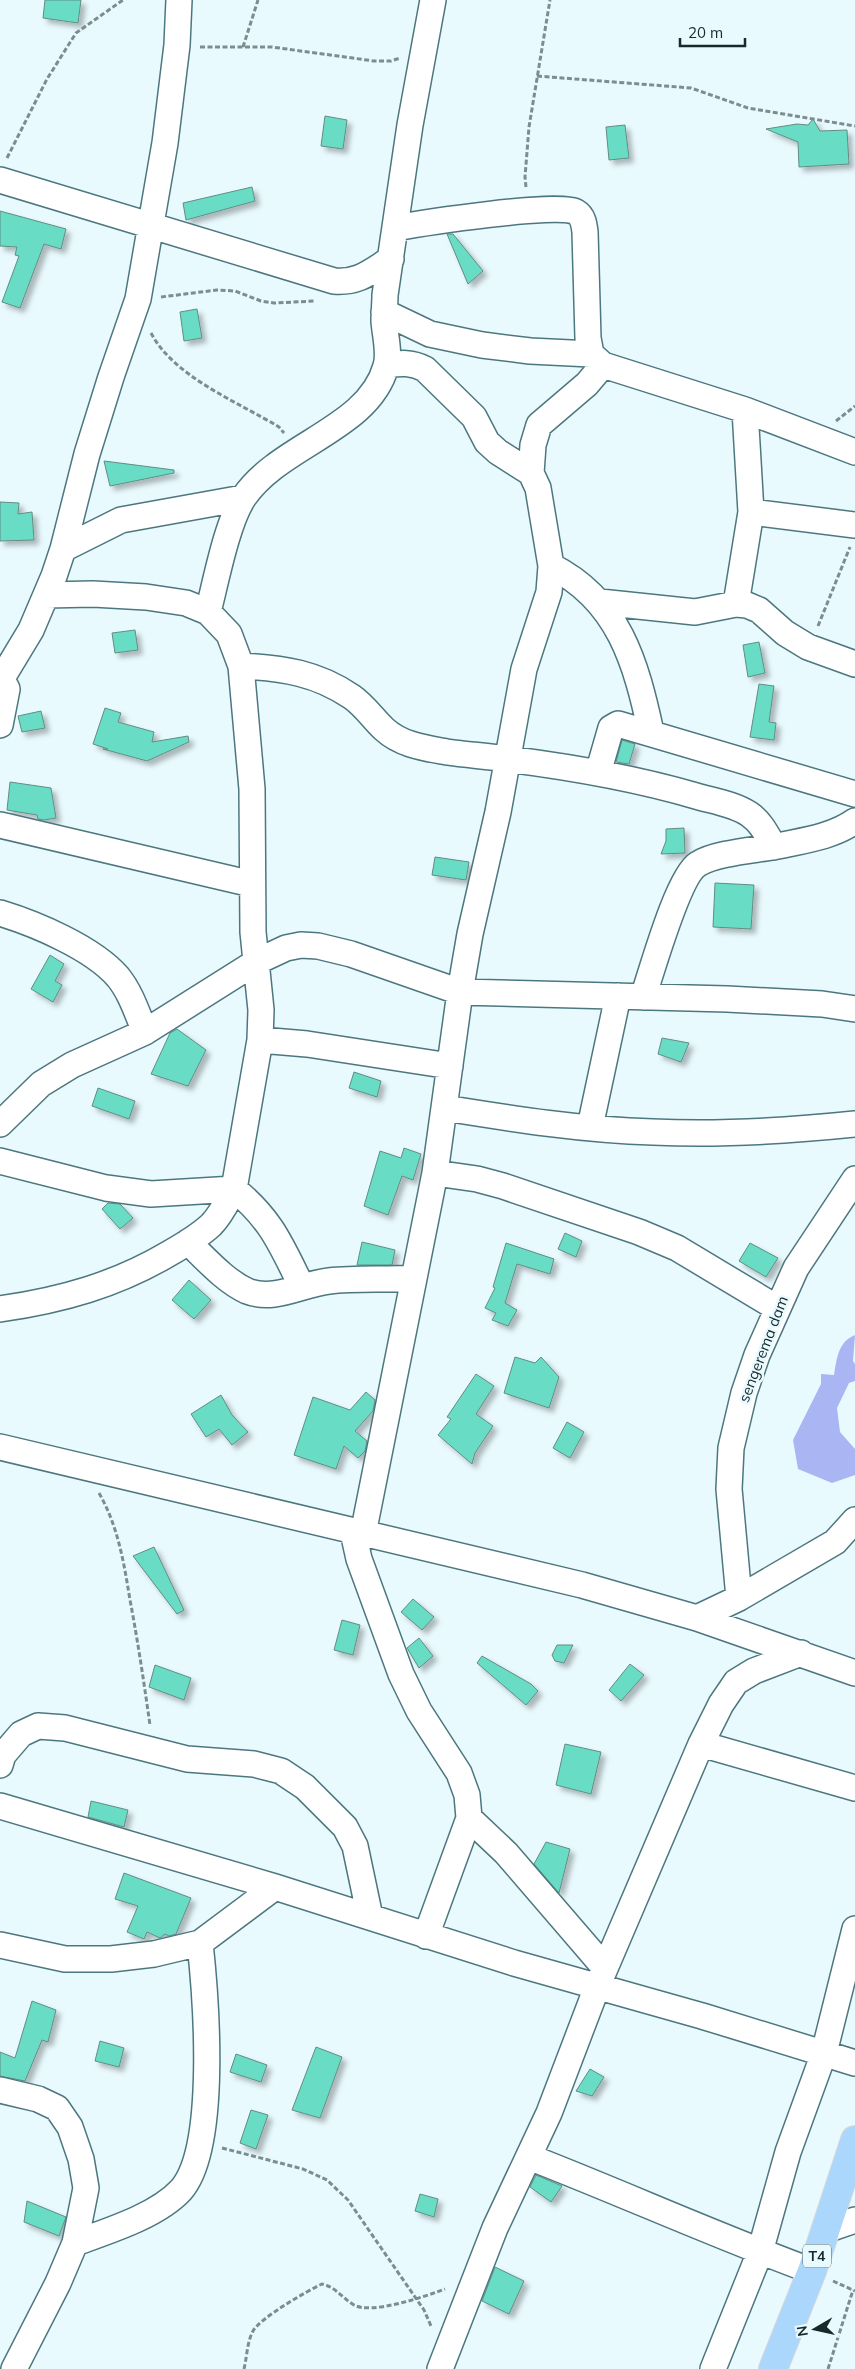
<svg xmlns="http://www.w3.org/2000/svg" width="855" height="2369" viewBox="0 0 855 2369" font-family="Mulish,sans-serif">
  <style>
    .water { fill: #aab6f3 }
    .building { fill: #67dcc5; stroke: #638c83; filter: url(#shadow) }
    .lines { fill: none; stroke-linecap: round; stroke-linejoin: round }
    .minor-casing { stroke: #4d777f; stroke-width: 28 }
    .highway-casing { stroke: #d5d8d9; stroke-width: 30 }
    .path { stroke: #7c8d90; stroke-width: 3; stroke-dasharray: 5 2.5; stroke-linecap: butt }
    .minor { stroke: #fff; stroke-width: 25 }
    .highway { stroke: #acd7fc; stroke-width: 28 }
    .labels { text-anchor: middle; dominant-baseline: central; stroke-width: 5; stroke-linejoin: round; paint-order: stroke }
    .shield { fill: #e9fafe; stroke: #57686b; stroke-width: 1 }
    .shield-label { font-size: 14px; font-weight: bold; fill: #18292c }
    .street-label { font-size: 15px; fill: #18292c; stroke: #e9fafe }
  </style>
  <defs>
    <filter id="shadow"><feDropShadow dx="4.5" dy="4.5" stdDeviation="2.5" flood-color="#0004"/></filter>
  </defs>
  <rect width="100%" height="100%" fill="#e9fafe"/>
  <path class="water" d="M 855,1335 L 853,1361 L 855,1364 L 855,1381 L 849,1383 L 837,1408 L 840,1432 L 855,1449 L 855,1475 L 832,1483 L 798,1469 L 793,1440 L 821,1384 L 821,1374 L 834,1375 C 837,1358 838,1342 855,1335 Z"/>
  <path class="building" d="M 45,0 L 81,0 L 78,23 L 43,18 Z
    M 325,116 L 347,120 L 343,149 L 321,146 Z
    M 813,119 L 820,131 L 847,130 L 849,164 L 799,167 L 798,142 L 766,129 L 797,124 L 808,125 Z
    M 625,125 L 629,158 L 609,160 L 606,127 Z
    M 252,187 L 255,201 L 186,220 L 183,203 Z
    M 0,211 L 66,229 L 61,249 L 44,244 L 20,308 L 2,302 L 19,256 L 15,255 L 17,247 L 0,246 Z
    M 447,234 L 453,234 L 483,271 L 468,284 Z
    M 197,309 L 202,338 L 184,341 L 180,312 Z
    M 104,461 L 174,470 L 174,473 L 110,486 Z
    M 0,502 L 19,503 L 18,514 L 32,512 L 34,540 L 0,541 Z
    M 135,630 L 138,650 L 115,653 L 112,633 Z
    M 759,642 L 765,673 L 748,677 L 743,645 Z
    M 759,684 L 774,686 L 769,722 L 776,723 L 774,740 L 750,737 Z
    M 105,708 L 121,713 L 118,722 L 154,732 L 152,742 L 188,736 L 189,742 L 147,761 L 103,749 L 108,749 L 93,744 Z
    M 41,711 L 45,728 L 22,732 L 18,716 Z
    M 622,740 L 635,744 L 629,764 L 616,762 Z
    M 10,782 L 51,788 L 56,818 L 44,820 L 38,819 L 37,815 L 7,810 Z
    M 684,828 L 685,853 L 661,854 L 666,841 L 666,829 Z
    M 435,857 L 469,862 L 466,880 L 432,875 Z
    M 715,883 L 754,885 L 751,929 L 713,927 Z
    M 50,955 L 64,964 L 55,981 L 62,985 L 53,1002 L 31,989 Z
    M 177,1029 L 206,1050 L 188,1086 L 151,1074 L 170,1033 Z
    M 662,1038 L 689,1043 L 681,1062 L 658,1054 Z
    M 354,1072 L 381,1081 L 377,1097 L 349,1088 Z
    M 98,1088 L 135,1101 L 129,1119 L 92,1106 Z
    M 404,1148 L 421,1154 L 413,1180 L 402,1176 L 388,1215 L 364,1206 L 380,1151 L 401,1158 Z
    M 108,1203 L 120,1204 L 133,1218 L 120,1229 L 102,1209 Z
    M 565,1233 L 582,1241 L 576,1257 L 558,1249 Z
    M 362,1242 L 395,1250 L 392,1265 L 357,1265 Z
    M 506,1243 L 554,1259 L 550,1274 L 517,1264 L 505,1303 L 517,1310 L 508,1326 L 492,1320 L 496,1313 L 485,1308 L 495,1288 L 493,1287 Z
    M 750,1243 L 778,1258 L 766,1277 L 739,1261 Z
    M 189,1280 L 211,1300 L 194,1319 L 172,1300 Z
    M 515,1357 L 535,1363 L 541,1357 L 559,1377 L 549,1408 L 504,1393 Z
    M 476,1374 L 494,1386 L 476,1414 L 493,1426 L 475,1453 L 472,1464 L 438,1435 L 451,1419 L 447,1417 Z
    M 366,1392 L 375,1400 L 373,1411 L 355,1431 L 367,1441 L 365,1451 L 358,1458 L 344,1446 L 336,1469 L 294,1455 L 313,1397 L 350,1410 Z
    M 221,1395 L 232,1415 L 248,1432 L 232,1445 L 219,1429 L 206,1437 L 191,1414 Z
    M 567,1422 L 584,1432 L 570,1458 L 553,1448 Z
    M 154,1547 L 184,1610 L 177,1614 L 133,1556 Z
    M 413,1599 L 434,1617 L 422,1630 L 401,1612 Z
    M 342,1620 L 360,1625 L 353,1655 L 334,1650 Z
    M 419,1638 L 433,1656 L 419,1668 L 407,1648 Z
    M 557,1645 L 573,1645 L 564,1663 L 555,1661 L 552,1655 Z
    M 482,1656 L 531,1684 L 538,1691 L 526,1705 L 477,1663 Z
    M 630,1664 L 644,1675 L 621,1701 L 609,1690 Z
    M 155,1665 L 191,1678 L 184,1700 L 149,1687 Z
    M 565,1744 L 601,1752 L 591,1794 L 556,1785 Z
    M 91,1801 L 128,1810 L 124,1827 L 88,1817 Z
    M 546,1842 L 570,1849 L 559,1893 L 534,1864 Z
    M 124,1873 L 191,1898 L 176,1934 L 169,1936 L 165,1934 L 160,1938 L 147,1932 L 144,1939 L 127,1932 L 138,1906 L 115,1899 Z
    M 32,2001 L 56,2010 L 48,2042 L 42,2040 L 25,2081 L 0,2076 L 0,2052 L 15,2058 Z
    M 100,2041 L 124,2048 L 119,2067 L 95,2061 Z
    M 316,2047 L 342,2057 L 320,2118 L 292,2110 Z
    M 236,2054 L 267,2065 L 261,2082 L 230,2072 Z
    M 590,2069 L 604,2077 L 592,2096 L 576,2091 Z
    M 251,2110 L 268,2115 L 256,2149 L 240,2143 Z
    M 536,2175 L 562,2186 L 551,2202 L 530,2187 Z
    M 420,2194 L 438,2199 L 434,2217 L 415,2211 Z
    M 27,2201 L 66,2217 L 59,2236 L 24,2222 Z
    M 495,2267 L 524,2281 L 509,2314 L 482,2301 Z"/>
  <g class="lines">
    <defs>
      <path id="minor" d="M 0,180 L 334,281 C 359,283 370,272 391,259
        M 396,228 C 422,223 559,202 576,212 C 583,216 584,224 585,232 L 588,338 L 591,354 L 603,365 L 745,410 L 855,452
        M 384,312 L 430,334 L 482,345 L 530,351 L 591,354
        M 531,473 L 533,445 L 539,425 L 587,384 L 603,365
        M 751,512 L 855,525
        M 63,549 L 121,520 L 243,498
        M 551,566 C 619,600 636,663 651,732
        M 600,602 L 695,612 L 736,604 L 747,605 L 759,610 L 785,633 L 808,647 L 855,664
        M 736,604 L 751,512 L 745,410
        M 208,612 C 216,581 227,522 244,497 C 280,444 369,429 386,366 C 390,353 385,335 384,321 C 384,312 385,303 385,295 L 410,125 L 433,0
        M 241,666 C 283,668 317,673 352,697 C 365,706 373,719 384,729 C 401,745 425,748 447,752 C 467,755 487,756 507,759 C 570,767 635,778 696,796 C 713,801 734,804 749,814 C 761,822 767,835 774,847
        M 0,676 L 7,689 L 0,725
        M 2,678 L 31,630 L 54,576 L 63,549 L 87,454 L 111,377 L 138,299 L 165,143 L 177,45 L 179,0
        M 598,773 L 611,728 L 618,724 L 855,794
        M 0,825 L 252,884
        M 0,913 C 36,924 93,948 118,977 C 131,993 137,1013 145,1032
        M 643,997 C 652,971 678,876 698,864 C 717,852 760,850 783,845 C 807,840 834,836 855,821
        M 260,1040 L 307,1044 L 450,1066
        M 445,1108 C 513,1119 583,1130 653,1132 C 720,1135 788,1131 855,1124
        M 0,1124 L 41,1084 L 72,1065 L 145,1032 L 256,962 L 286,948 L 301,945 L 318,946 L 351,954 L 460,992 L 727,999 L 822,1004 L 855,1009
        M 590,1127 L 618,996
        M 0,1161 L 106,1188 L 151,1194 L 234,1189 C 272,1220 281,1245 302,1287
        M 435,1173 L 477,1179 L 503,1186 L 639,1232 L 677,1248 L 777,1308
        M 188,1242 C 206,1259 225,1281 247,1291 C 274,1302 302,1284 329,1281 C 357,1278 386,1280 414,1278
        M 0,1309 C 62,1300 116,1285 170,1253 C 184,1245 199,1236 211,1225 C 221,1215 227,1202 234,1189 L 260,1040 L 261,1010 L 253,932 L 252,789 L 241,666 L 229,634 L 208,612 L 186,603 L 146,597 L 93,594 L 46,595
        M 0,1447 L 582,1585 L 697,1618 L 855,1673
        M 353,1532 L 359,1559 L 401,1674 L 419,1711 L 459,1773 L 467,1795 L 469,1818 L 426,1936
        M 363,1534 L 435,1173 L 460,992 L 470,934 L 498,812 L 524,669 L 549,592 L 551,566 L 538,488 L 531,473 L 498,452 L 487,442 L 474,417 L 425,369 C 412,362 401,363 387,365
        M 739,1598 L 729,1489 L 731,1448 L 744,1393 L 757,1355 L 796,1268 L 855,1179
        M 697,1618 L 739,1598 L 835,1542 L 855,1520
        M 701,1744 L 855,1788
        M 0,1765 L 3,1755 L 21,1734 L 38,1726 L 65,1728 L 187,1759 L 254,1764 L 281,1771 L 305,1787 L 345,1827 L 355,1846 L 370,1917
        M 0,1806 L 275,1887 L 514,1963 L 702,2016 L 855,2063
        M 469,1818 L 506,1853 L 605,1968
        M 0,1945 L 65,1959 L 111,1959 L 154,1954 L 200,1943 L 275,1887
        M 0,2090 L 38,2099 L 57,2108 L 70,2127 L 81,2159 L 86,2188 L 75,2243 L 58,2283 L 14,2369
        M 529,2157 C 624,2194 717,2236 812,2271
        M 826,2230 L 855,2220
        M 75,2243 C 108,2231 157,2216 181,2190 C 218,2148 206,1998 200,1943
        M 440,2369 L 495,2228 L 549,2113 L 597,1987 L 701,1744 L 721,1704 L 736,1682 L 754,1671 L 801,1653
        M 713,2369 L 760,2252 L 788,2152 L 824,2053 L 855,1929"/>
      <path id="highway" d="M 773,2369 L 812,2271 L 855,2140"/>
    </defs>
    <use href="#minor" class="minor-casing"/>
    <use href="#highway" class="highway-casing"/>
    <path class="path" d="M 200,47 L 272,47 L 374,61 L 391,61 L 400,58
      M 243,47 L 258,0
      M 537,76 L 691,88 L 748,108 L 855,126
      M 7,158 L 47,79 L 76,33 L 123,0
      M 526,187 L 525,177 L 529,127 L 550,0
      M 161,297 L 217,290 L 235,291 L 261,301 L 274,303 L 315,301
      M 151,333 C 174,377 238,402 279,427 L 284,433
      M 836,421 L 855,406
      M 818,626 L 850,547
      M 99,1493 C 118,1526 124,1563 130,1600 C 138,1642 144,1683 150,1725
      M 222,2148 L 303,2169 L 327,2180 L 348,2200 L 424,2310 L 431,2326
      M 833,2281 L 855,2291
      M 244,2369 C 247,2357 247,2342 253,2331 C 260,2318 307,2291 322,2284 C 336,2287 342,2298 354,2305 C 371,2315 427,2296 445,2289
      M 828,2369 L 853,2290"/>
    <use href="#minor" class="minor"/>
    <use href="#highway" class="highway"/>
  </g>
  <g class="labels">
    <rect class="shield" x="803" y="2244.5" width="28" height="23" rx="4"/>
    <g class="shield-label">
      <text x="817" y="2256">T4</text>
    </g>
    <g class="street-label">
      <text transform="translate(763 1349) rotate(-69)">sengerema dam</text>
    </g>
  </g>
  <g transform="translate(815 2329) rotate(261)" stroke="#e9fafe" stroke-width="4" paint-order="stroke">
  <path d="M0-4L9 19L0 12L-9 19Z" fill="#18292c"/>
  <text y="-8" font-size="14" font-weight="bold" text-anchor="middle" fill="#18292c">N</text>
  </g>
  <path d="M680 38v8h65v-8" fill="none" stroke="#18292c" stroke-width="2.5"/>
  <text x="688" y="38" font-size="15" fill="#18292c" stroke="#e9fafe" stroke-width="4" paint-order="stroke">20 m</text>
</svg>
